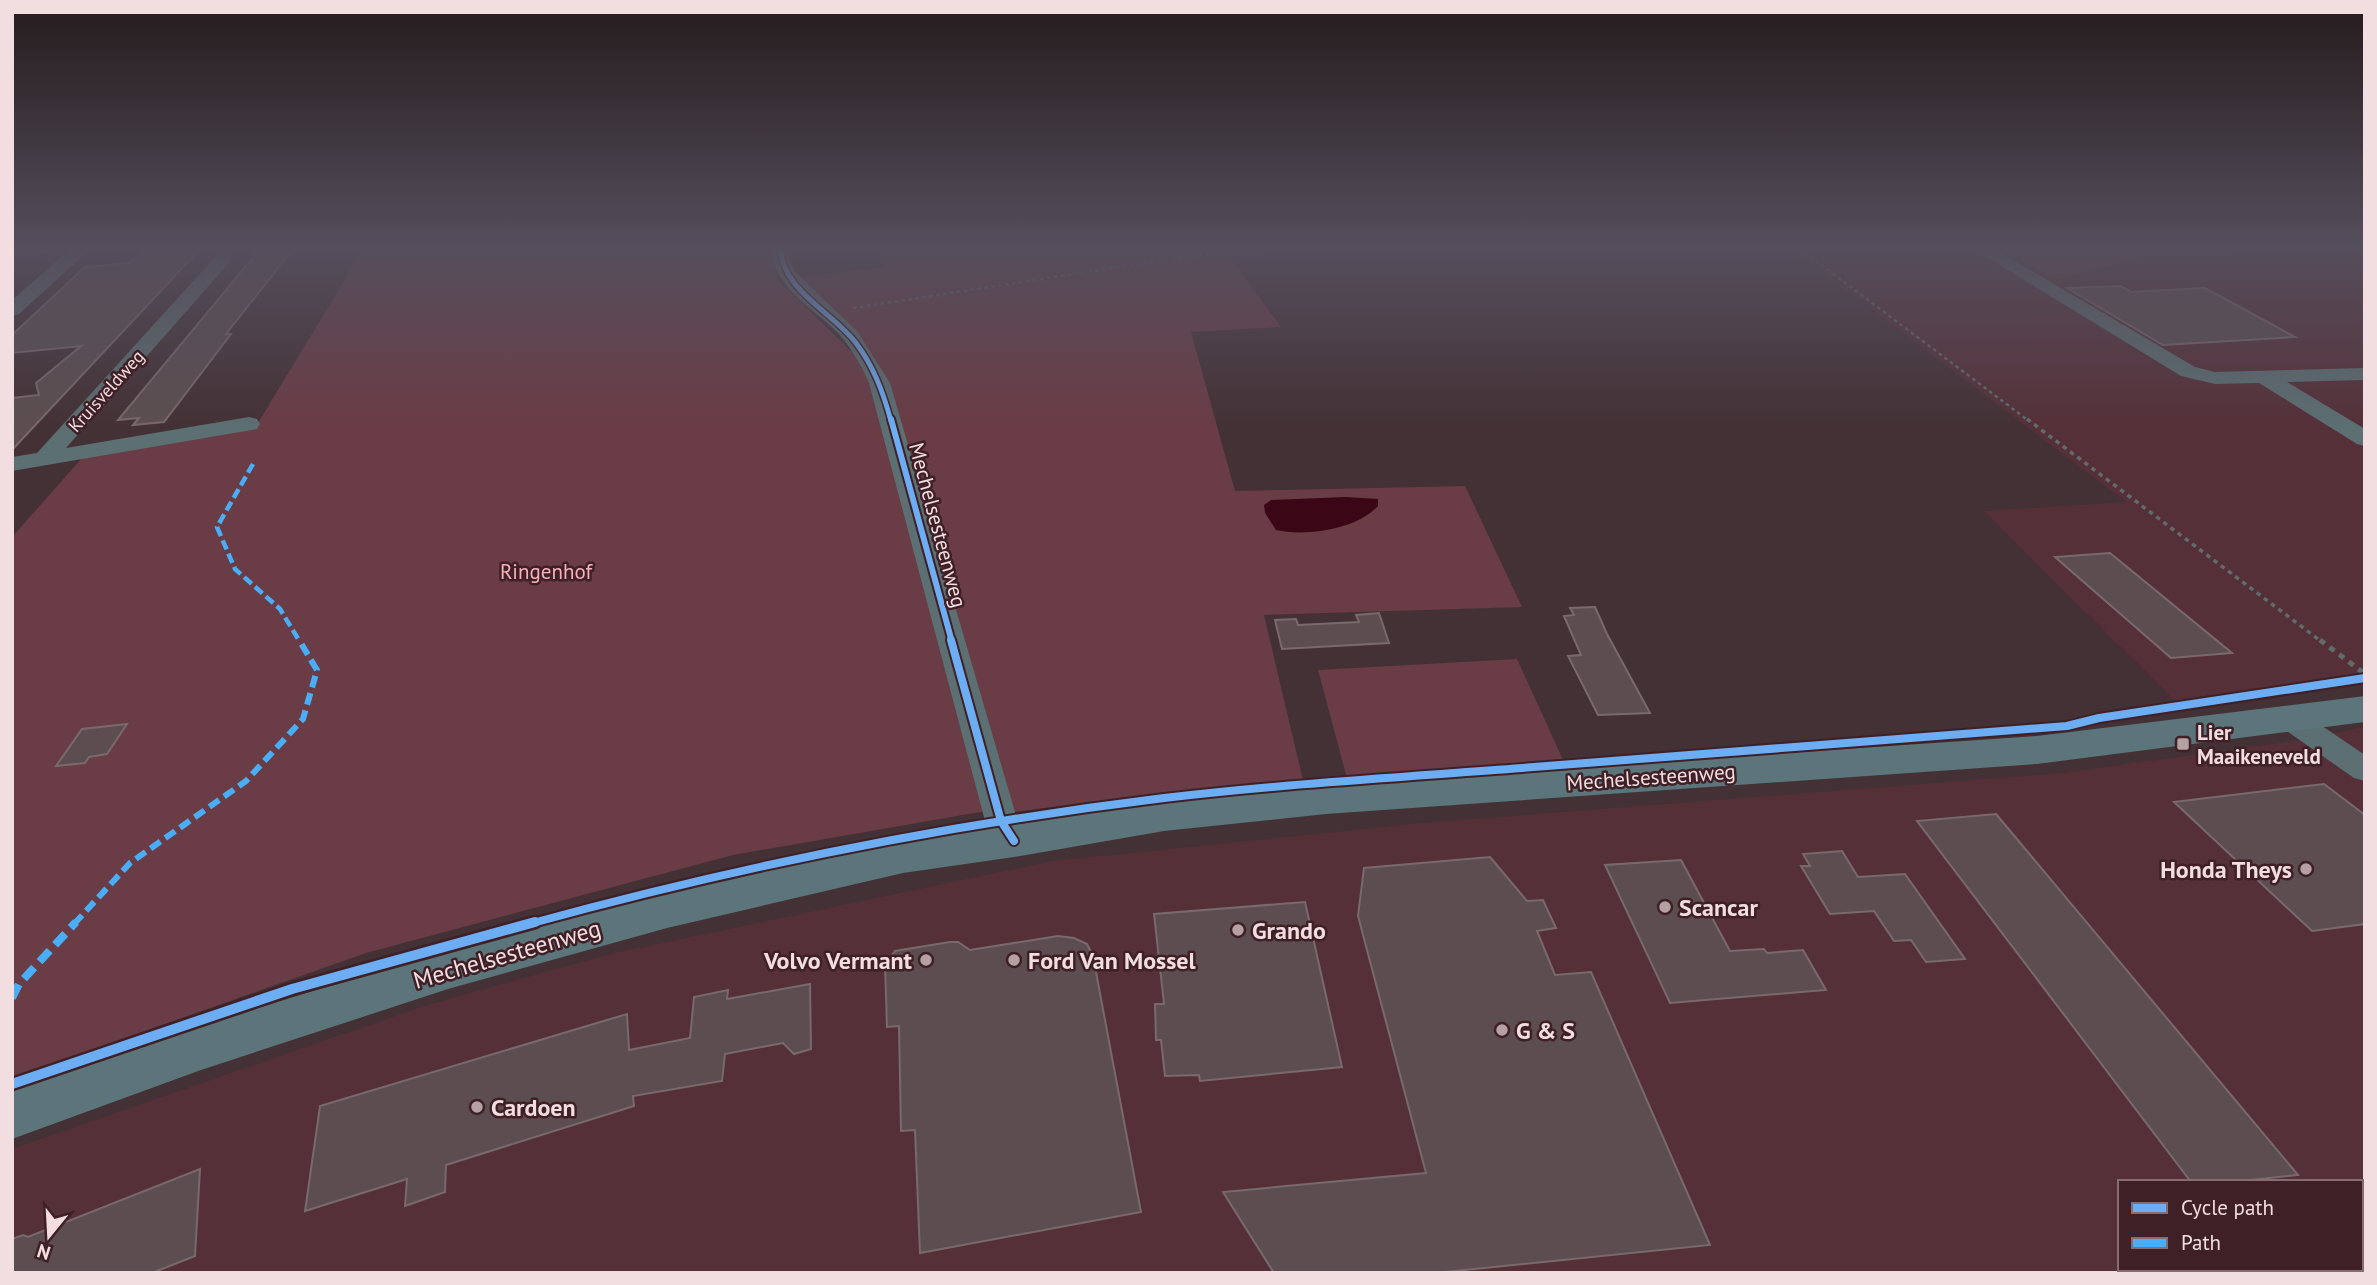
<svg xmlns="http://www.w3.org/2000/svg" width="2377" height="1285" viewBox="0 0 2377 1285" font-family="'PT Sans',sans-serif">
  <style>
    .built { fill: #553038 }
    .green { fill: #6a3c45 }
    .water { fill: #3b0717 }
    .building { fill: #5c4e50; stroke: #79696c; stroke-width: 2 }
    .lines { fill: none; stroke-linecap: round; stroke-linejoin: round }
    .path-far2 { stroke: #626a6c; stroke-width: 2.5; stroke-dasharray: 3.5 3.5; stroke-linecap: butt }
    .path-far1 { stroke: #626a6c; stroke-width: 3.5; stroke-dasharray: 4.5 4.5; stroke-linecap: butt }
    .path { stroke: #626a6c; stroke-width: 5; stroke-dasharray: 6 6; stroke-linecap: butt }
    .minor { fill: #5c6f72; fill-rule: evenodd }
    .major { fill: #5b757a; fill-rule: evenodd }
    .quiet-far2 { stroke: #49aef6; stroke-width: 4.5; stroke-dasharray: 10 4.5; stroke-linecap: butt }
    .quiet-far1 { stroke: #49aef6; stroke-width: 6; stroke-dasharray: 12 6; stroke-linecap: butt }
    .quiet { stroke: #49aef6; stroke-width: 8; stroke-dasharray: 15 8; stroke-linecap: butt }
    .cycleway-far3-casing { stroke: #3f2026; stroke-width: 8 }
    .cycleway-far2-casing { stroke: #3f2026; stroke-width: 10 }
    .cycleway-far1-casing { stroke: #3f2026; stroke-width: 12 }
    .cycleway-casing { stroke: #3f2026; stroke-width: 15 }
    .cycleway-far3 { stroke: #6dadf4; stroke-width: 5 }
    .cycleway-far2 { stroke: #6dadf4; stroke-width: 6 }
    .cycleway-far1 { stroke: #6dadf4; stroke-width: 8 }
    .cycleway { stroke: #6dadf4; stroke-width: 10 }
    .poi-dot { fill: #b5a1a4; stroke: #3f2026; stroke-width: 2.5 }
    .labels { text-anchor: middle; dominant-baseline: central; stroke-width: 5; stroke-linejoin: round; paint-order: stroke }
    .far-street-label { font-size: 18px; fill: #f2dde0; stroke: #3f2026 }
    .street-label { font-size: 21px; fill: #f2dde0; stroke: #3f2026 }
    .park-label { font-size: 21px; fill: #f6b1bc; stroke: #3f2026 }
    .poi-label { font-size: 21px; font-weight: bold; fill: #f2dde0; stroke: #3f2026; text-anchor: start }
    .near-poi-label { font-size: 24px; font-weight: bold; fill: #f2dde0; stroke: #3f2026; text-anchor: start }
    .near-street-label { font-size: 24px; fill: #f2dde0; stroke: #3f2026 }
  </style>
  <rect width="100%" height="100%" fill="#433135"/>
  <path class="built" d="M 1791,248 L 1998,248 L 2057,280 L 2151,253 L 2365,248 L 2365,674 L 2177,703 L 1984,511 L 2126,502 Z
    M 2365,727 L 2365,1182 L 2361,1186 L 2361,1182 L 2120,1182 L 2120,1269 L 2141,1269 L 2125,1273 L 12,1273 L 12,1149 L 424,1006 L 610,954 L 1053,861 L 1423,823 L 2063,773 L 2293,741 Z"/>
  <path class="green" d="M 364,248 L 773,248 L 771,253 L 778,280 L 855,355 L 876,396 L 986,811 L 733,855 L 366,953 L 12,1078 L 12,537 L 83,457 L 255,428 Z
    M 877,248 L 1255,248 L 1226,252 L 1281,327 L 1191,332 L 1235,491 L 1465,486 L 1522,607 L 1264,615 L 1303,780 L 1160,793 L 1007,813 L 891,390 C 872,342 833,311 797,277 L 885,267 Z
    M 1998,248 L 2365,248 L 2151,253 L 2057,280 Z
    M 1517,659 L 1564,762 L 1347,778 L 1318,670 Z"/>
  <path class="water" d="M 1346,497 L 1378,499 L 1378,506 C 1357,529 1306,537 1276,530 L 1265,513 L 1264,505 L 1271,500 Z"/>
  <path class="building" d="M 148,248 L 201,248 L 12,450 L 12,398 L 39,395 L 36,383 L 81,346 L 12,353 L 12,335 L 85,267 L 129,263 Z
    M 261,248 L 294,248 L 226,334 L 231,334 L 164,422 L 133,425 L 139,418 L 118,420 Z
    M 2121,286 L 2131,292 L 2205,288 L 2295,337 L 2163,345 L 2067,288 Z
    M 2110,553 L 2232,653 L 2171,658 L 2055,557 Z
    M 1595,607 L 1607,634 L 1650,713 L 1598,715 L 1568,656 L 1581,655 L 1564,616 L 1574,615 L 1570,608 Z
    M 1379,613 L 1389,643 L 1282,649 L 1275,620 L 1296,619 L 1298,625 L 1359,622 L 1356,615 Z
    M 127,724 L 107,754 L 89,757 L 85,763 L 56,766 L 82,729 Z
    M 2324,784 L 2365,815 L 2365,924 L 2312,931 L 2174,802 Z
    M 1996,814 L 2298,1175 L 2231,1182 L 2191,1182 L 1917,821 Z
    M 1842,851 L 1858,877 L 1905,874 L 1965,959 L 1926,962 L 1911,940 L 1894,941 L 1874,911 L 1830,914 L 1801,866 L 1810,866 L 1803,854 Z
    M 1490,857 L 1527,901 L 1543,900 L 1556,928 L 1537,931 L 1555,975 L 1591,972 L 1710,1245 L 1435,1273 L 1274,1273 L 1223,1192 L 1426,1173 L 1358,916 L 1364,868 Z
    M 1681,860 L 1730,951 L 1764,949 L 1767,953 L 1803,950 L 1826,990 L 1670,1003 L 1605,865 Z
    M 1305,902 L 1342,1067 L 1200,1081 L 1199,1075 L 1165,1076 L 1161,1040 L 1156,1040 L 1155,1004 L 1164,1004 L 1154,914 Z
    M 1058,936 L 1074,938 L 1087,944 L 1093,956 L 1141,1212 L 920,1253 L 915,1130 L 901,1131 L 899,1026 L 887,1027 L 885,965 L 895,951 L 950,942 L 958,942 L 970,950 Z
    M 810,984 L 811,1049 L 794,1054 L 783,1043 L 725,1054 L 722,1081 L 633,1096 L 634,1106 L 446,1165 L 445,1192 L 405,1206 L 407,1179 L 305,1211 L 320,1106 L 627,1014 L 629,1050 L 690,1038 L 694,997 L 728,990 L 727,999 Z
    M 200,1169 L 195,1256 L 152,1273 L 12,1273 L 12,1239 L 23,1235 L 28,1237 Z"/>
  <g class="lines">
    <path class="path-far2" d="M 1799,248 L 2029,421
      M 2054,248 L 2106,253 L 2133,248
      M 2187,248 L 2259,248
      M 853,308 L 1158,261 L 1267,248"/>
    <path class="path-far1" d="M 2027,419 L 2322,642"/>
    <path class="path" d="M 2320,640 L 2365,674"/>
    <path class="minor" d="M 12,248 L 62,248 L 53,253 L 12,257 Z
      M 72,248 L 91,248 L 19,314 L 12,316 L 12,300 Z
      M 772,248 L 790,248 L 790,260 L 794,271 L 857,331 L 890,383 L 1017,819 L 1031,841 L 1026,850 L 1014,853 L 1002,850 L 985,821 L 869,383 C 861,365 851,347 837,332 C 813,308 772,287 772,248 Z
      M 1972,248 L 1993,248 L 2195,367 L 2215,372 L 2365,368 L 2365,380 L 2287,382 L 2365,429 L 2365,446 L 2357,444 L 2259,383 L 2215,384 L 2181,376 Z
      M 222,255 L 228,256 L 231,260 L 228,264 L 66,448 L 249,417 L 257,419 L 260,424 L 257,429 L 12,471 L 12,457 L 37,453 L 216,256 Z
      M 2289,708 L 2300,711 L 2365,755 L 2365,781 L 2354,778 L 2278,725 L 2274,718 L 2278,711 Z"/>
    <path class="major" d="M 2365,696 L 2365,722 L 2037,764 L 1326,814 L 1164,831 L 1014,857 L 903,873 L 667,928 L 448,989 L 201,1070 L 12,1139 L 12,1091 L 197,1027 L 448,949 L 667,892 L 903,839 L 1014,825 L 1164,799 L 1326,784 L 2037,736 Z"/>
    <path class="quiet-far2" d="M 253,464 L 217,527 L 235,569 L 280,609 L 300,642"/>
    <path class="quiet-far1" d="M 74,924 L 130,863 L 246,781 L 303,719 L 317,670 L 299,640"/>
    <path class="quiet" d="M 12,998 L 19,984 L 76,922"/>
    <defs>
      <path id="cycleway-far3" d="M 781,248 C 781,290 833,312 856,343 C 874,367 883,392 891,421"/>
      <path id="cycleway-far2" d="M 891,419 L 952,642"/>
      <path id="cycleway-far1" d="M 951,640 L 1001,821 L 1014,841
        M 529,924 C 736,867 951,824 1164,798 C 1283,784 1403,777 1522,768 C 1704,754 1885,740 2067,726 L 2099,718 L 2365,678"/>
      <path id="cycleway" d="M 12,1084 L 292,989 L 535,922"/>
    </defs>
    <use href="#cycleway-far3" class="cycleway-far3-casing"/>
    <use href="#cycleway-far2" class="cycleway-far2-casing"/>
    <use href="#cycleway-far1" class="cycleway-far1-casing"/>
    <use href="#cycleway" class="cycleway-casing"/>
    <use href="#cycleway-far3" class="cycleway-far3"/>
    <use href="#cycleway-far2" class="cycleway-far2"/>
    <use href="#cycleway-far1" class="cycleway-far1"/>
    <use href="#cycleway" class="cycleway"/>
  </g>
  <linearGradient id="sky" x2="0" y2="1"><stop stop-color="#251b1d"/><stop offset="0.58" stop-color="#554e5c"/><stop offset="1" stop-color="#554e5c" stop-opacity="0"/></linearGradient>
  <rect width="2377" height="428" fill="url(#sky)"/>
  <g class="poi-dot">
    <rect x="2176" y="737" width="14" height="14" rx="3.5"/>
    <circle cx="2306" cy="869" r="7"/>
    <circle cx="1665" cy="907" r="7"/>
    <circle cx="1238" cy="930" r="7"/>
    <circle cx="926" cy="960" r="7"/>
    <circle cx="1014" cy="960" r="7"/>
    <circle cx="1502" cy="1030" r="7"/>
    <circle cx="477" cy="1107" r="7"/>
  </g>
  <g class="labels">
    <g class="far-street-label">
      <text transform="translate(106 391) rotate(-48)">Kruisveldweg</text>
    </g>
    <g class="street-label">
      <text transform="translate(938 525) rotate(75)">Mechelsesteenweg</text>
      <text transform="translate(1651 777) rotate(-4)">Mechelsesteenweg</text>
    </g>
    <g class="park-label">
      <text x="546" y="571">Ringenhof</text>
    </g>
    <g class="poi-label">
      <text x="2197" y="732">Lier<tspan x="2197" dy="24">Maaikeneveld</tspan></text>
    </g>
    <g class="near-poi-label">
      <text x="2292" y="869" text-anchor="end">Honda Theys</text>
      <text x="1679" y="907">Scancar</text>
      <text x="1252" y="930">Grando</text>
      <text x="912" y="960" text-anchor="end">Volvo Vermant</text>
      <text x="1028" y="960">Ford Van Mossel</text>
      <text x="1516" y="1030">G &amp; S</text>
      <text x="491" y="1107">Cardoen</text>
    </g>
    <g class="near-street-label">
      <text transform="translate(507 954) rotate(-16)">Mechelsesteenweg</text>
    </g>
  </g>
  <rect width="2377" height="1285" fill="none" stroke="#f2dde0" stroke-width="28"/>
  <rect x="2118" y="1180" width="245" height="91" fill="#3f2026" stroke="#876c70" stroke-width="2"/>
  <rect x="2132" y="1203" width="35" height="10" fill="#6dadf4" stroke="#876c70" stroke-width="2"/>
  <text x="2181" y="1215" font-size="21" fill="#f2dde0">Cycle path</text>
  <rect x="2132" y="1238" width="35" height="10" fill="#49aef6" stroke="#876c70" stroke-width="2"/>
  <text x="2181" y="1250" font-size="21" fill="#f2dde0">Path</text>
  <g transform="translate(49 1236) rotate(198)" stroke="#3f2026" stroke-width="5" paint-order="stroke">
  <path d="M0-5L12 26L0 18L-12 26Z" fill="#f2dde0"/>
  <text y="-10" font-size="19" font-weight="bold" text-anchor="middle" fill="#f2dde0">N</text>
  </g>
</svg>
